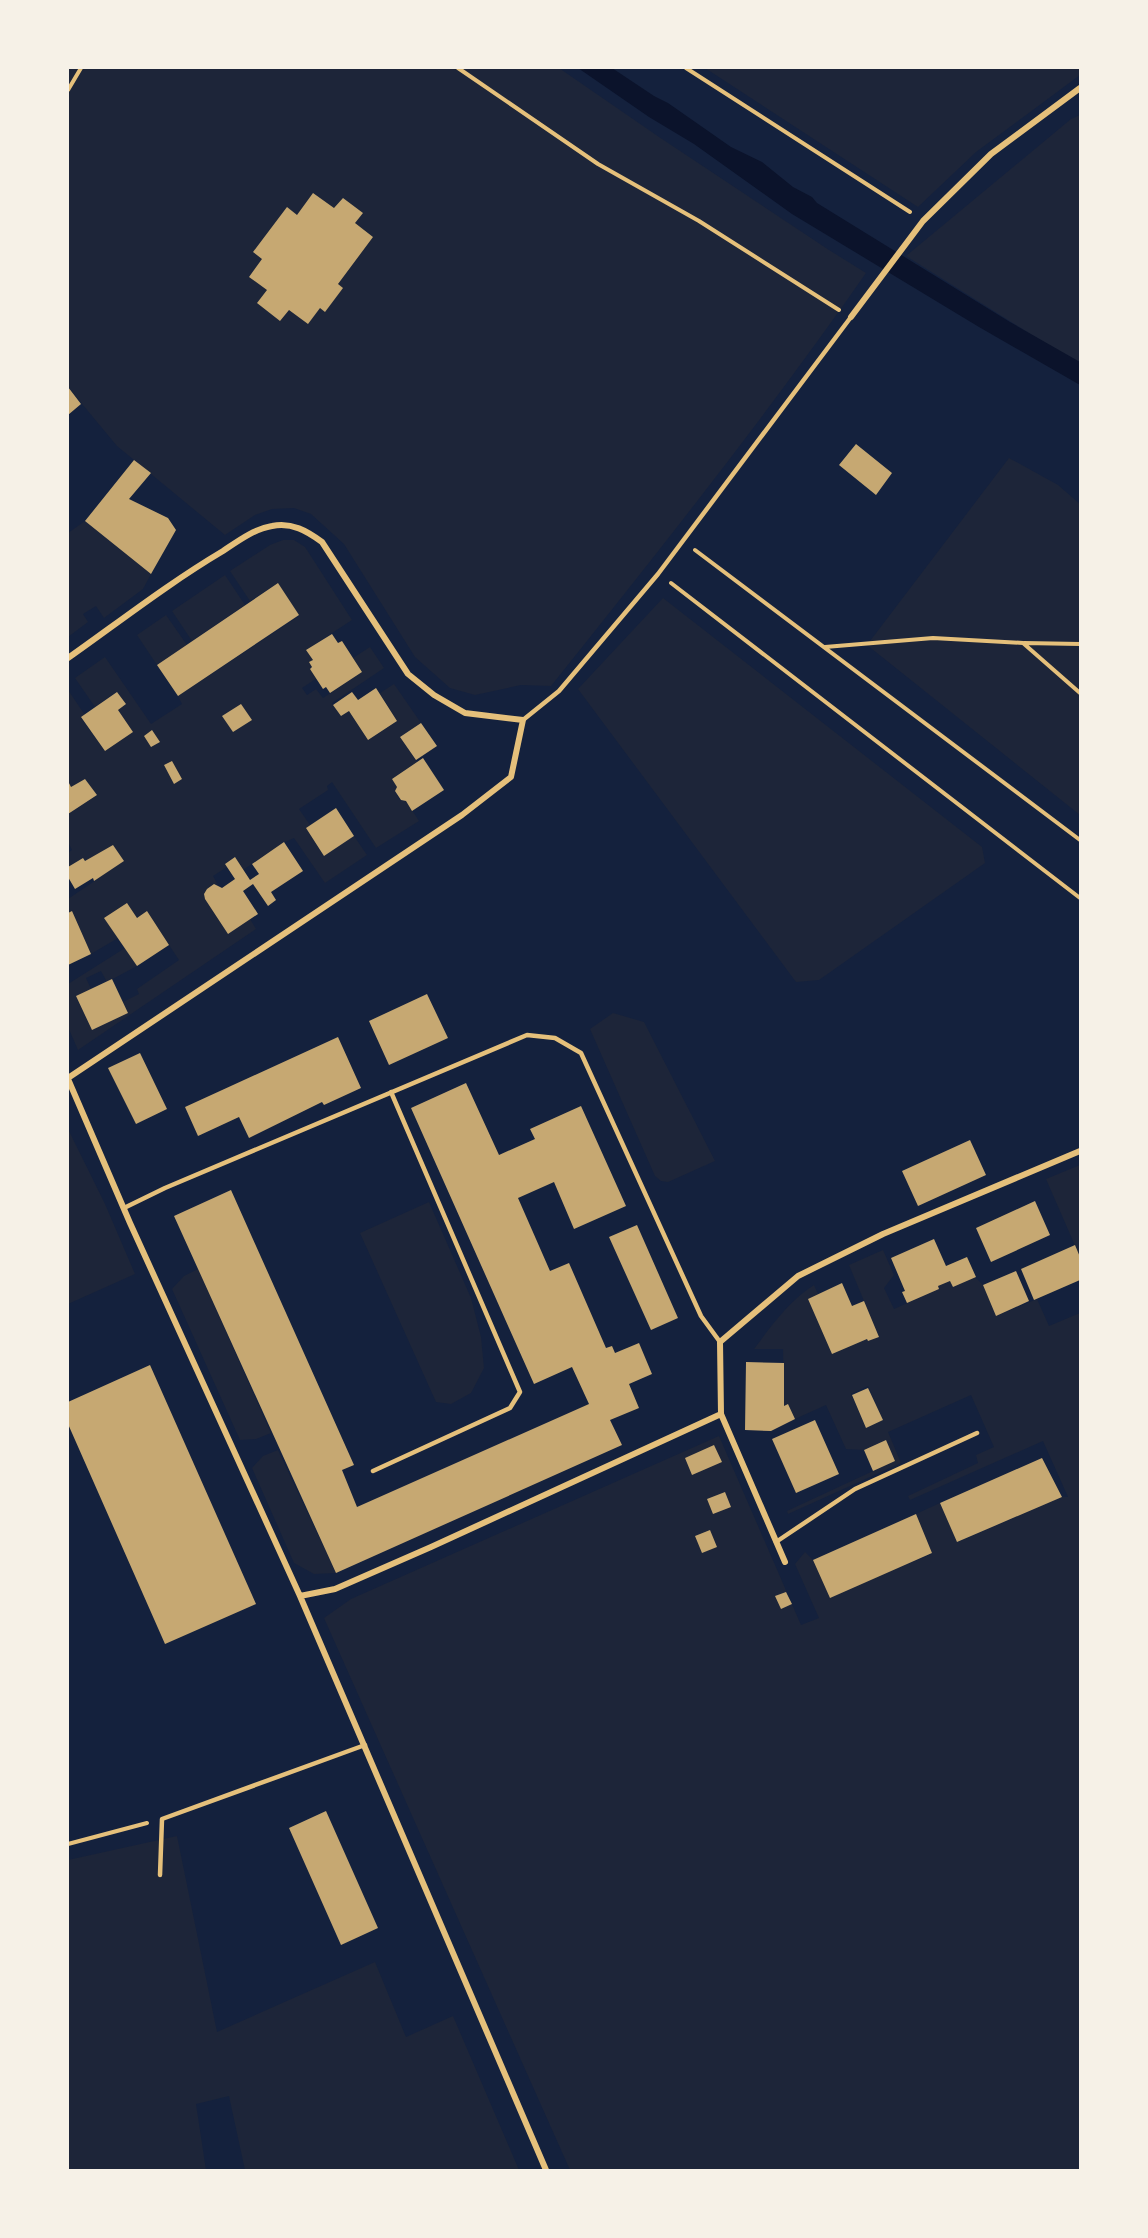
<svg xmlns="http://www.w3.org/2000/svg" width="1148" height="2238" viewBox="0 0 1148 2238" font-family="Roboto,sans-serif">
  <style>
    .green { fill: #1d2539; fill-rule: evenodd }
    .water { fill: #0b132b }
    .building { fill: #c6a872 }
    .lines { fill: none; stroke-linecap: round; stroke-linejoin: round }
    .path { stroke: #e5c07b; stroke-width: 4 }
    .service { stroke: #e5c07b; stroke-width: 4.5 }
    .minor { stroke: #e5c07b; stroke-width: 6 }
  </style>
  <rect width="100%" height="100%" fill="#14213d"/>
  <path class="green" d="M 68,68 L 559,68 L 659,137 L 829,250 L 866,273 C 767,415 659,551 551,686 L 521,685 L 475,695 L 450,688 L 415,657 L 344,544 L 311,514 L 294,508 L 272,509 L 255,515 L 225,535 L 117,446 L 68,387 Z
    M 705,68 L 1080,68 L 1080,75 L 976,152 L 918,207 Z
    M 1080,115 L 1080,365 L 906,256 L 1071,119 Z
    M 1009,458 L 1058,485 L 1080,504 L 1080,815 L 867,645 Z
    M 85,521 L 151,574 L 143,589 L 104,618 L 96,606 L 83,614 L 88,622 L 68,637 L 68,533 Z
    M 283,540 L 294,540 L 305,547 L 352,620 L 306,650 L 313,660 L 310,669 L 317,678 L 302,688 L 307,695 L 316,689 L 323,698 L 362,672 L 353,658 L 370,647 L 384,668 L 332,703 L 341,716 L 349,711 L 368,740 L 397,721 L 380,693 L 394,684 L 421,723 L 400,737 L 417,762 L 392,779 L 397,787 L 395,792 L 400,800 L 406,801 L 419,821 L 376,848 L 332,782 L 327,786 L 328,790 L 299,809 L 310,825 L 306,828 L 324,856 L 354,836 L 367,855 L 325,883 L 294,838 L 283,843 L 243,870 L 234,857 L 225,864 L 227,867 L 213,876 L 218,885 L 214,884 L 204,894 L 205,899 L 228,934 L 250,919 L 256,929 L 78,1050 L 68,1027 L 68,984 L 125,948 L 137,966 L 107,982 L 101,971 L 86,978 L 91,989 L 76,997 L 92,1030 L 128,1013 L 123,1002 L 139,994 L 137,989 L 179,960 L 147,912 L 137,918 L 118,938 L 91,954 L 72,911 L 68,913 L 68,899 L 124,861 L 113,845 L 86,861 L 83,858 L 68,867 L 68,853 L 72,850 L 68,842 L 68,814 L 97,795 L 85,779 L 71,787 L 68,781 L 68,690 L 85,715 L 81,718 L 105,751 L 132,732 L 118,710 L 126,704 L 116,692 L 95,707 L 75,678 L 105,657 L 151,724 L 182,704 L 178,696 L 299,616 L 278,583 L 250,601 L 230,571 L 270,545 Z
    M 225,575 L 245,605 L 192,641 L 172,611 Z
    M 663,598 L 982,847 L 985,863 L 819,980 L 796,982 L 578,689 Z
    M 166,615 L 187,645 L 157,665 L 137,635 Z
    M 613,1013 L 644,1022 L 715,1161 L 668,1182 L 661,1181 L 655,1176 L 590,1029 Z
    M 68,1129 L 105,1204 L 135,1274 L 68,1304 Z
    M 1080,1165 L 1080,1257 L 1046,1179 Z
    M 429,1202 L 471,1298 L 481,1337 L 484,1368 L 471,1393 L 451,1404 L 436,1402 L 360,1233 Z
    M 883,1250 L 894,1275 L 884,1288 L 894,1309 L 939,1289 L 938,1286 L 950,1281 L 953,1287 L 975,1277 L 983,1285 L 996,1316 L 1037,1299 L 1049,1326 L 1080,1313 L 1080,2170 L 570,2170 L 324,1618 L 351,1599 L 719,1436 L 801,1625 L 819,1618 L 795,1564 L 805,1552 L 813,1560 L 883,1574 L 932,1554 L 916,1514 L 940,1503 L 958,1542 L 1062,1497 L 1068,1497 L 1043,1441 L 910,1500 L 908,1496 L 978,1463 L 976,1455 L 994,1447 L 971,1395 L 888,1432 L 901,1463 L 788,1514 L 787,1511 L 873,1471 L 886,1440 L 864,1450 L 846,1449 L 826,1405 L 795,1419 L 788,1404 L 784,1406 L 783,1349 L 754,1349 C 772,1325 788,1302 814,1285 L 818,1294 L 808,1299 L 832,1354 L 867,1339 L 868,1341 L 879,1337 L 849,1265 ZM 868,1386 L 883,1420 L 866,1428 L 851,1394 Z
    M 198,1269 L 271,1433 L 256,1439 L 240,1440 L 172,1289 L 184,1276 Z
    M 278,1450 L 336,1573 L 314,1574 L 294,1563 L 252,1468 L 263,1456 Z
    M 177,1836 L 217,2032 L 375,1962 L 406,2037 L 453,2016 L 519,2170 L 245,2170 L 229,2096 L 196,2104 L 206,2170 L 68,2170 L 68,1860 Z"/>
  <path class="water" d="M 578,68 L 612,68 L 654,96 L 668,103 L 731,147 L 762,162 L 793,187 L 812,197 L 817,203 L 1010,322 L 1080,362 L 1080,385 L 979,327 L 792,214 L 694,144 L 649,117 Z"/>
  <path class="building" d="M 313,193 L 334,208 L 343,198 L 363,213 L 355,223 L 373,237 L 338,284 L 343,288 L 325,312 L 320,308 L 308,324 L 289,310 L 280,321 L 257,303 L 267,290 L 249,277 L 262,259 L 253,252 L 287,207 L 297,215 Z
    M 68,387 L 81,404 L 68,415 Z
    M 856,444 L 892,473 L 876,495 L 839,465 Z
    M 134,460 L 151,473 L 129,499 L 168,518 L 176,530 L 151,574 L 85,521 Z
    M 278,583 L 299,615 L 178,696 L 157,665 Z
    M 332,634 L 338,643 L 342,641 L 362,672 L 330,693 L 326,687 L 323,689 L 310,669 L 312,667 L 309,662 L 313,660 L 306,650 Z
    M 376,688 L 397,721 L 368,740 L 349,711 L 341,716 L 333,705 L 352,692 L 358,700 Z
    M 117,692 L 126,704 L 118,710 L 133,732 L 105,751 L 81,717 Z
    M 241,704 L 252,720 L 233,732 L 222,716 Z
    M 421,723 L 437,746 L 416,760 L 400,737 Z
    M 152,730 L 160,742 L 151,747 L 144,736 Z
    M 423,758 L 444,790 L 412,811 L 406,801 L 401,800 L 395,791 L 397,787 L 392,779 Z
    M 172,761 L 182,779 L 174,784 L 164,765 Z
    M 85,779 L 97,795 L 68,814 L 68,781 L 71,787 Z
    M 336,808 L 354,836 L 324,856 L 306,828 Z
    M 284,842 L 303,871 L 271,892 L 276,900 L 268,906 L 253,884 L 243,891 L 258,914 L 228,934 L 205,899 L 204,894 L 207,889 L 214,884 L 222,888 L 235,879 L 225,864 L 235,857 L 250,880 L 259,874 L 252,864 Z
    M 113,845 L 124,861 L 94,881 L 93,878 L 75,889 L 68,877 L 68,867 L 83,858 L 85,861 Z
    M 127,903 L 137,918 L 147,911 L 169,945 L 137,966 L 104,918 Z
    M 72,911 L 91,954 L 68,965 L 68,913 Z
    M 112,979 L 128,1013 L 92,1030 L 76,996 Z
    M 427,994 L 448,1038 L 389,1065 L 369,1021 Z
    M 338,1037 L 361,1088 L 324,1105 L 322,1102 L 249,1138 L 239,1117 L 198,1136 L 185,1107 Z
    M 140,1053 L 167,1109 L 136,1124 L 108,1068 Z
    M 466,1083 L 499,1155 L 535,1139 L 530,1129 L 581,1106 L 626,1206 L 574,1229 L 554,1182 L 518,1198 L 550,1271 L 569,1263 L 606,1348 L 612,1346 L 615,1353 L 639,1343 L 652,1374 L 629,1384 L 639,1408 L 610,1420 L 622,1445 L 336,1573 L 174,1216 L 231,1190 L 354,1465 L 342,1470 L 357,1507 L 589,1404 L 572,1367 L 534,1384 L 411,1108 Z
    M 970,1140 L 986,1175 L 918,1206 L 902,1171 Z
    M 1035,1201 L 1050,1235 L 991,1262 L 976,1228 Z
    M 637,1225 L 678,1318 L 651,1330 L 609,1237 Z
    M 934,1239 L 946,1266 L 967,1257 L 976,1277 L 953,1287 L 950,1281 L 938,1286 L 939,1289 L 907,1303 L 902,1292 L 905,1291 L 891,1258 Z
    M 1075,1245 L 1080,1257 L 1080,1280 L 1034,1300 L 1021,1269 Z
    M 1016,1271 L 1029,1301 L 996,1316 L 983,1285 Z
    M 842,1283 L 852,1306 L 864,1301 L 879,1337 L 868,1341 L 867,1339 L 832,1354 L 808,1299 Z
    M 746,1362 L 784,1363 L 784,1406 L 788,1404 L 795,1419 L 771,1431 L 745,1430 Z
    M 150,1365 L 256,1604 L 165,1644 L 68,1424 L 68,1402 Z
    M 868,1388 L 883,1420 L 866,1428 L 852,1395 Z
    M 815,1420 L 839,1474 L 796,1493 L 772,1439 Z
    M 886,1440 L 895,1461 L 873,1471 L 864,1450 Z
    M 714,1445 L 722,1462 L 692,1475 L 685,1458 Z
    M 1042,1458 L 1062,1497 L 957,1542 L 940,1503 Z
    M 725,1492 L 731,1507 L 713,1514 L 707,1499 Z
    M 916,1514 L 932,1553 L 830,1598 L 813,1560 Z
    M 710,1530 L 717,1547 L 702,1553 L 695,1536 Z
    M 786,1592 L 792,1604 L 781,1609 L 775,1596 Z
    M 326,1811 L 378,1928 L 341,1945 L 289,1828 Z"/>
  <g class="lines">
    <path class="path" d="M 458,68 L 598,164 L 699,221 L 839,310
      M 686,68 L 910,212
      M 68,90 L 81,68
      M 695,550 L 1080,840
      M 671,583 L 1080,898
      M 1024,643 L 1080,644
      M 825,647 L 933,638 L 1023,643 L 1080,693
      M 68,1844 L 147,1823"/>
    <path class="service" d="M 523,720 L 559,691 L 658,574 L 851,317
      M 124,1208 L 165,1188 L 527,1035 L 555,1038 L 581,1053 L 701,1316 L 720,1342
      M 373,1471 L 510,1408 L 520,1392 L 391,1092
      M 776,1542 L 855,1489 L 977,1433
      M 160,1875 L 162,1819 L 365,1745"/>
    <path class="minor" d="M 851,317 L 923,221 L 991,154 L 1080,88
      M 68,658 C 119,622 169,583 223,551 C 238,541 254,529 272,526 C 292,522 307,531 322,542 L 408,674 L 434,695 L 465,713 L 523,720 L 511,777 L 462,815 L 68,1078
      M 68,1079 L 130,1223 L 300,1596 L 546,2170
      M 721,1414 L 785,1562
      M 300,1596 L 335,1589 L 431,1547 L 721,1414 L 720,1342 L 798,1276 L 883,1234 L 1080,1151"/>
  </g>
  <rect width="1148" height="2238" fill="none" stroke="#f6f1e7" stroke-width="138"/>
</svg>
